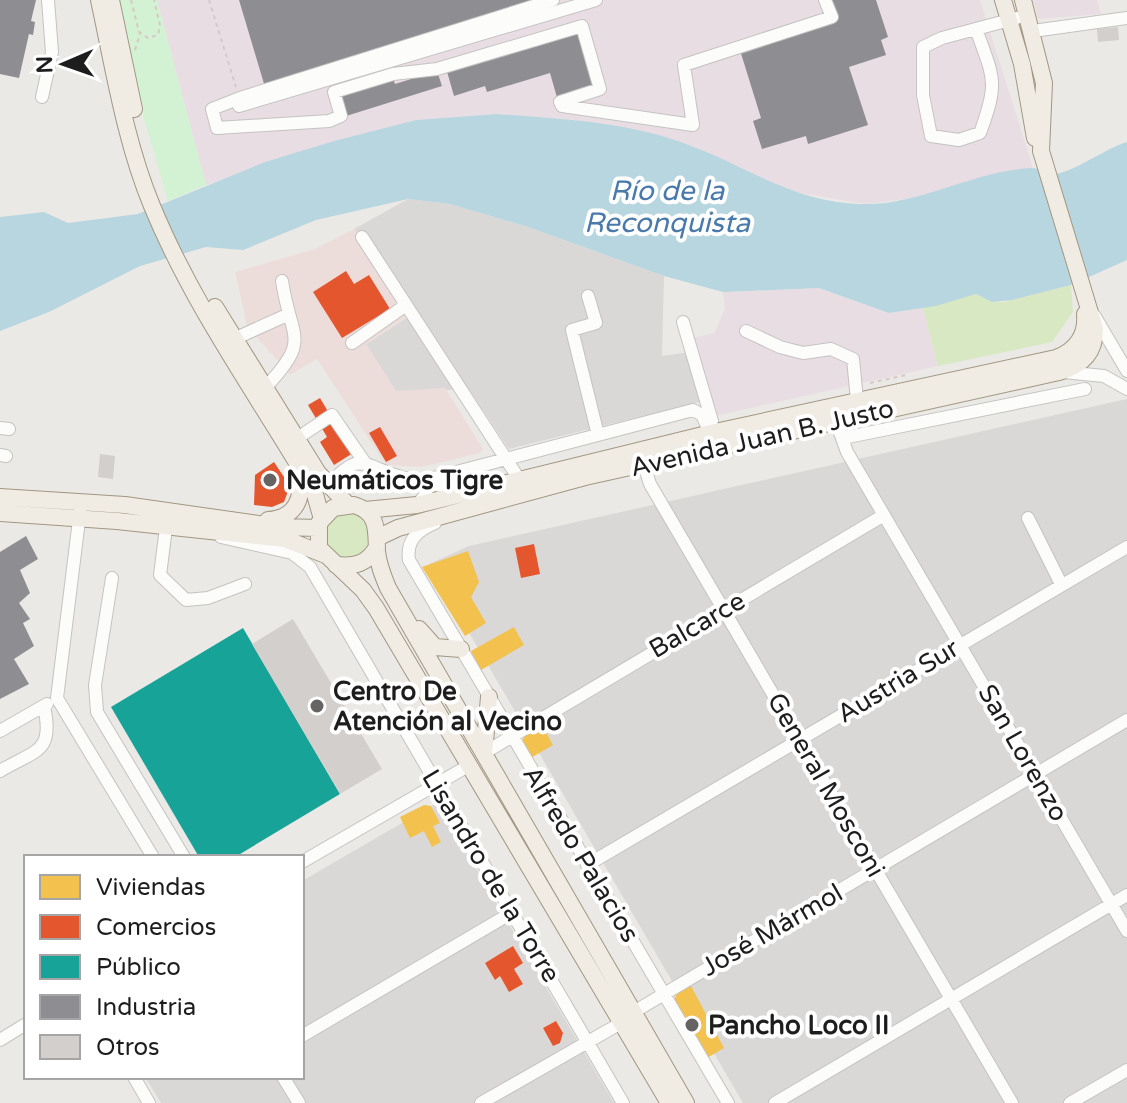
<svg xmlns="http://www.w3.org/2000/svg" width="1127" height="1103" viewBox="0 0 1127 1103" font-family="'Varela Round',sans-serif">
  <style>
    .residential { fill: #dad8d6 }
    .commercial { fill: #edddda }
    .industrial { fill: #e9dde4 }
    .grass { fill: #d7e8c3 }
    .park { fill: #d2f2d3 }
    .water { fill: #b8d6df }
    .homes { fill: #f2c14e }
    .shops { fill: #e4572e }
    .public { fill: #17a398 }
    .industry { fill: #8d8d92 }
    .building { fill: #d2cfcc }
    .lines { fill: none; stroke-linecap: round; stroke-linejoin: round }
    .minor-casing { stroke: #c4c3c1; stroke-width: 14 }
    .major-casing { stroke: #a19782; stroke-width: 18 }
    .path { stroke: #d6c8c5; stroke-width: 2; stroke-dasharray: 4 4; stroke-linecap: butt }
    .minor { stroke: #fcfcfb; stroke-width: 12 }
    .major { stroke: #f0ebe3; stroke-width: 16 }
    .poi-dot { fill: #656463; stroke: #fff; stroke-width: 3 }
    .labels { text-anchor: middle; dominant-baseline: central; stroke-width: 8; stroke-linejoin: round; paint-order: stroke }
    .street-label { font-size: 26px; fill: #1d1d1d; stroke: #fff }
    .poi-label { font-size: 26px; font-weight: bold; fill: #1d1d1d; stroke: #fff; text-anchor: start }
    .water-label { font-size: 28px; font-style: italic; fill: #4a79ab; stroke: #fff }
  </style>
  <rect width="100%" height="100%" fill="#ebe9e5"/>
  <path class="residential" d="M 408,199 L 450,204 L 528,227 L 664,276 L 662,356 L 690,352 L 703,401 L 509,449 L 469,389 L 396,392 L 366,344 L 408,317 L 354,229 Z
    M 1127,399 L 1127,1103 L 743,1103 L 429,564 L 469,546 Z
    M 433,805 L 440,807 L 614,1103 L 161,1103 L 145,1077 L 302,1077 L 302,881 Z"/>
  <path class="commercial" d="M 354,229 L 408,316 L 366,344 L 396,391 L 445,388 L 483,449 L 480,453 L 421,467 L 386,465 L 317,359 L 290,375 L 247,326 L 235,272 L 315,249 Z"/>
  <path class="industrial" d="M 157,0 L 980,0 L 1033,168 L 906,199 L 865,204 L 799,193 L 758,179 L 695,147 L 661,136 L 562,119 L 497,114 L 416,120 L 334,141 L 206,185 Z
    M 1033,0 L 1097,0 L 1101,14 L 1038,19 Z
    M 819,288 L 889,313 L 923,308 L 938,366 L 715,416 L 693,338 L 714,333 L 725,309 L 723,292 Z"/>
  <path class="grass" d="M 1071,285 L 1073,312 L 1052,342 L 938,366 L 923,308 L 976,294 L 992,302 L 1003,302 Z
    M 354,511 L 368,520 L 372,544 L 354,561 L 330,556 L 322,532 L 330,517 Z"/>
  <path class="park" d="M 120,0 L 157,0 L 206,185 L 168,201 L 126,57 L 130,44 Z"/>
  <path class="water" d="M 497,114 C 563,119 632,122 694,147 C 753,170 798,204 866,204 C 922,204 976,170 1032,168 C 1039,168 1047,174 1055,174 C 1076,171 1104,149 1127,142 L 1127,260 L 1071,285 L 1012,300 L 992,302 L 976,294 L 936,306 L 889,313 L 819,288 L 723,292 L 664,276 L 528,227 L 450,204 L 408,199 L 316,220 L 243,250 L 206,247 L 140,266 L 49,312 L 0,331 L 0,217 L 44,212 L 68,223 L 138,214 L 265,162 L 334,141 L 416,120 Z"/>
  <path class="homes" d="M 468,551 L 479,582 L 471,597 L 486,623 L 465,636 L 422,567 Z
    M 514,627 L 524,645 L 481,670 L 471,651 Z
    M 542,725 L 553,745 L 529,759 L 520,744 L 526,734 Z
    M 424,805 L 431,806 L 440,823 L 433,826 L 441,842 L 432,847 L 424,831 L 410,838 L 400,817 Z
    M 691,986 L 724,1048 L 707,1058 L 674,1000 L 677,993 Z"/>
  <path class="shops" d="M 346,271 L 354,284 L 369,275 L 390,309 L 342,338 L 313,292 Z
    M 320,398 L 339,430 L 347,425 L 361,448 L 334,465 L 320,442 L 327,437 L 308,405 Z
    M 380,427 L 397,456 L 386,462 L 369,433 Z
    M 274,462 L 290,486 L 284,502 L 272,507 L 254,505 L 255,475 Z
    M 534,544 L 540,574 L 521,578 L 515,548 Z
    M 513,946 L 523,963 L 514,969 L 523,984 L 509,992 L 500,976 L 495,980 L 485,963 Z
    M 556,1021 L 563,1033 L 560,1043 L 553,1046 L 543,1028 Z"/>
  <path class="public" d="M 243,628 L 340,794 L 235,857 L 199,857 L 111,707 Z"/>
  <path class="industry" d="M 0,0 L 36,0 L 31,21 L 35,22 L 33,35 L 29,34 L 19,78 L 0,74 Z
    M 239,0 L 547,0 L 265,87 Z
    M 828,0 L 876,0 L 888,37 L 881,40 L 886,55 L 849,67 L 868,125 L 808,144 L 806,136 L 762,149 L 753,121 L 761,118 L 739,47 L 834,18 Z
    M 580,28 L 598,89 L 558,101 L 550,73 L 487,92 L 485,86 L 454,96 L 446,68 Z
    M 437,71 L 442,86 L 343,117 L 335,93 L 392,75 L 395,84 Z
    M 26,536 L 38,559 L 20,570 L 30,593 L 19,603 L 30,619 L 23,623 L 34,646 L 14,659 L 29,684 L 0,699 L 0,552 Z"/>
  <path class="building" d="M 1118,27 L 1119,40 L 1098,42 L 1097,29 Z
    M 100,454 L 115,456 L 113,479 L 98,477 Z
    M 293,619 L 382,769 L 340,794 L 252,644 Z"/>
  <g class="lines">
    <defs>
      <path id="minor" d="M 553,0 L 240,98 L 212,109 L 217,128 L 329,121 L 341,116 L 334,92 L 393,74 L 437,69 L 582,26 L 600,89 L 560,102 L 562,106 L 693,125 L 684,65 L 832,17 L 825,0
        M 976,29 C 994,79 999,82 980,133 L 959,140 L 931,136 L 923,95 L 923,47 L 942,38 L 1017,18
        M 1033,31 L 1127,18
        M 42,97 L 52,52 L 48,0
        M 239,106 L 596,0
        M 362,237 L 519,479
        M 588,296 L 596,323 L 572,330 L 598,435
        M 1094,315 L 1127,371
        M 683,322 L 712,421
        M 746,331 L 780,347 L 803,353 L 831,349 L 853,359 L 857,400
        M 234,339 L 287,315
        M 352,343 L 406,305
        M 1063,372 L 1104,376 L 1127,389
        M 265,388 C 312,338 291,341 282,281
        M 834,416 L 847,452 L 1127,931
        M 0,428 L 9,429
        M 843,438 L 1085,389
        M 296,439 L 332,415 L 365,463
        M 0,455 L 6,456
        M 644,465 L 650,484 L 1012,1103
        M 327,486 C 360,451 360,464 398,476 C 419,483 444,486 466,491
        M 417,505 L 426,494 L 422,481 L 693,410 L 702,415 L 710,433
        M 80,512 L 57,698 L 153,857
        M 1028,518 L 1061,584
        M 435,523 C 418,530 406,540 409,560 L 728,1103
        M 166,528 L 160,575 L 186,600 L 208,598 L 245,584
        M 221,537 L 292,553 L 310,567 L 623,1103
        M 112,578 L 95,685 L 97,712 L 184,857
        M 0,731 L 47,704
        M 484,753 L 884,515
        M 0,771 C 37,749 54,753 44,706
        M 302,862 L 468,766
        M 587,865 L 1127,547
        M 632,1013 L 1127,720
        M 302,1036 L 513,912
        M 0,1040 L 26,1024
        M 134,1077 L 149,1103
        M 283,1077 L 299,1103
        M 481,1103 L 621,1023
        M 775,1103 L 1127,895
        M 1070,1103 L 1127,1070"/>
      <path id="major" d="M 99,0 C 114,69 125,141 152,206 C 194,308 259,397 314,491 L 322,519
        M 111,0 L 134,109
        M 1003,0 L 1022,64 L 1035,138
        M 215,307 L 318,473 L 347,504
        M 0,497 L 125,505 L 280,527 L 318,528
        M 365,510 L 417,505 L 715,432 L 1056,358 C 1076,351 1087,335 1085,314
        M 0,513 L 117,521 L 285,539 L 323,554
        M 268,520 C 294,519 308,496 295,473
        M 379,537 L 398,528 L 585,477 L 1059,372 C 1081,366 1095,353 1095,329 L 1041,151 L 1044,83 L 1023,0
        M 336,565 C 355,567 367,564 377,547
        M 419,629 L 435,647 L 461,649
        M 484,753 L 489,697
        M 669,1103 L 376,608 L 363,590 L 319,548 L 319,523 L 333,508 L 354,505 C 379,513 376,530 377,551 C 378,564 383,576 388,588 L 686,1103"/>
    </defs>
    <use href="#minor" class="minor-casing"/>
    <use href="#major" class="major-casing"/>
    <path class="path" d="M 131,0 L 139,32 L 148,38 L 158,35 L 160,25 L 154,0
      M 209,0 L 236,87
      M 135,50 L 140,34
      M 870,383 L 906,375"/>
    <use href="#minor" class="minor"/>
    <use href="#major" class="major"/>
  </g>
  <g class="poi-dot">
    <circle cx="270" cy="480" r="8"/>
    <circle cx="317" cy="706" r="8"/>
    <circle cx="692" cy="1025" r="8"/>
  </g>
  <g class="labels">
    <g class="street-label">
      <text transform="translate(762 438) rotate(-13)">Avenida Juan B. Justo</text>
      <text transform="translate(697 625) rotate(-30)">Balcarce</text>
      <text transform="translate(898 681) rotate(-31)">Austria Sur</text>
      <text transform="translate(1023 753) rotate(60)">San Lorenzo</text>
      <text transform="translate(826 785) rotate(60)">General Mosconi</text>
      <text transform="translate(581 854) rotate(59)">Alfredo Palacios</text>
      <text transform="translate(491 876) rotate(59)">Lisandro de la Torre</text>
      <text transform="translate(772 930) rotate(-30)">José Mármol</text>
    </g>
    <g class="poi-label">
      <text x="286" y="480">Neumáticos Tigre</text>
      <text x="333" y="691">Centro De<tspan x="333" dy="30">Atención al Vecino</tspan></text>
      <text x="708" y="1025">Pancho Loco II</text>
    </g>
    <g class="water-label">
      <text x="667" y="191">Río de la<tspan x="667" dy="32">Reconquista</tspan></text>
    </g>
  </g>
  <rect x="24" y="855" width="280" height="224" fill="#ffffff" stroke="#a5a5a5" stroke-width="2"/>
  <rect x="40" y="875" width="40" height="24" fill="#f2c14e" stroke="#a5a5a5" stroke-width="2"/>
  <text x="96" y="895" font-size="24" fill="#1d1d1d">Viviendas</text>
  <rect x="40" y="915" width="40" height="24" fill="#e4572e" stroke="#a5a5a5" stroke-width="2"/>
  <text x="96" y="935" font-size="24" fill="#1d1d1d">Comercios</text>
  <rect x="40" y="955" width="40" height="24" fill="#17a398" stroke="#a5a5a5" stroke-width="2"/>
  <text x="96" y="975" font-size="24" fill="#1d1d1d">Público</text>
  <rect x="40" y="995" width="40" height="24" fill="#8d8d92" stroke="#a5a5a5" stroke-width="2"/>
  <text x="96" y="1015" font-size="24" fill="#1d1d1d">Industria</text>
  <rect x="40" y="1035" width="40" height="24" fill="#d2cfcc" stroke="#a5a5a5" stroke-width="2"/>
  <text x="96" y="1055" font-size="24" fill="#1d1d1d">Otros</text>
  <g transform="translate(64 64) rotate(268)" stroke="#ffffff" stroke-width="6" paint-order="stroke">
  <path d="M0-6L14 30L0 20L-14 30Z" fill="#1d1d1d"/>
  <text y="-12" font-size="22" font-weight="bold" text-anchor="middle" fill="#1d1d1d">N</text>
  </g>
</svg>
